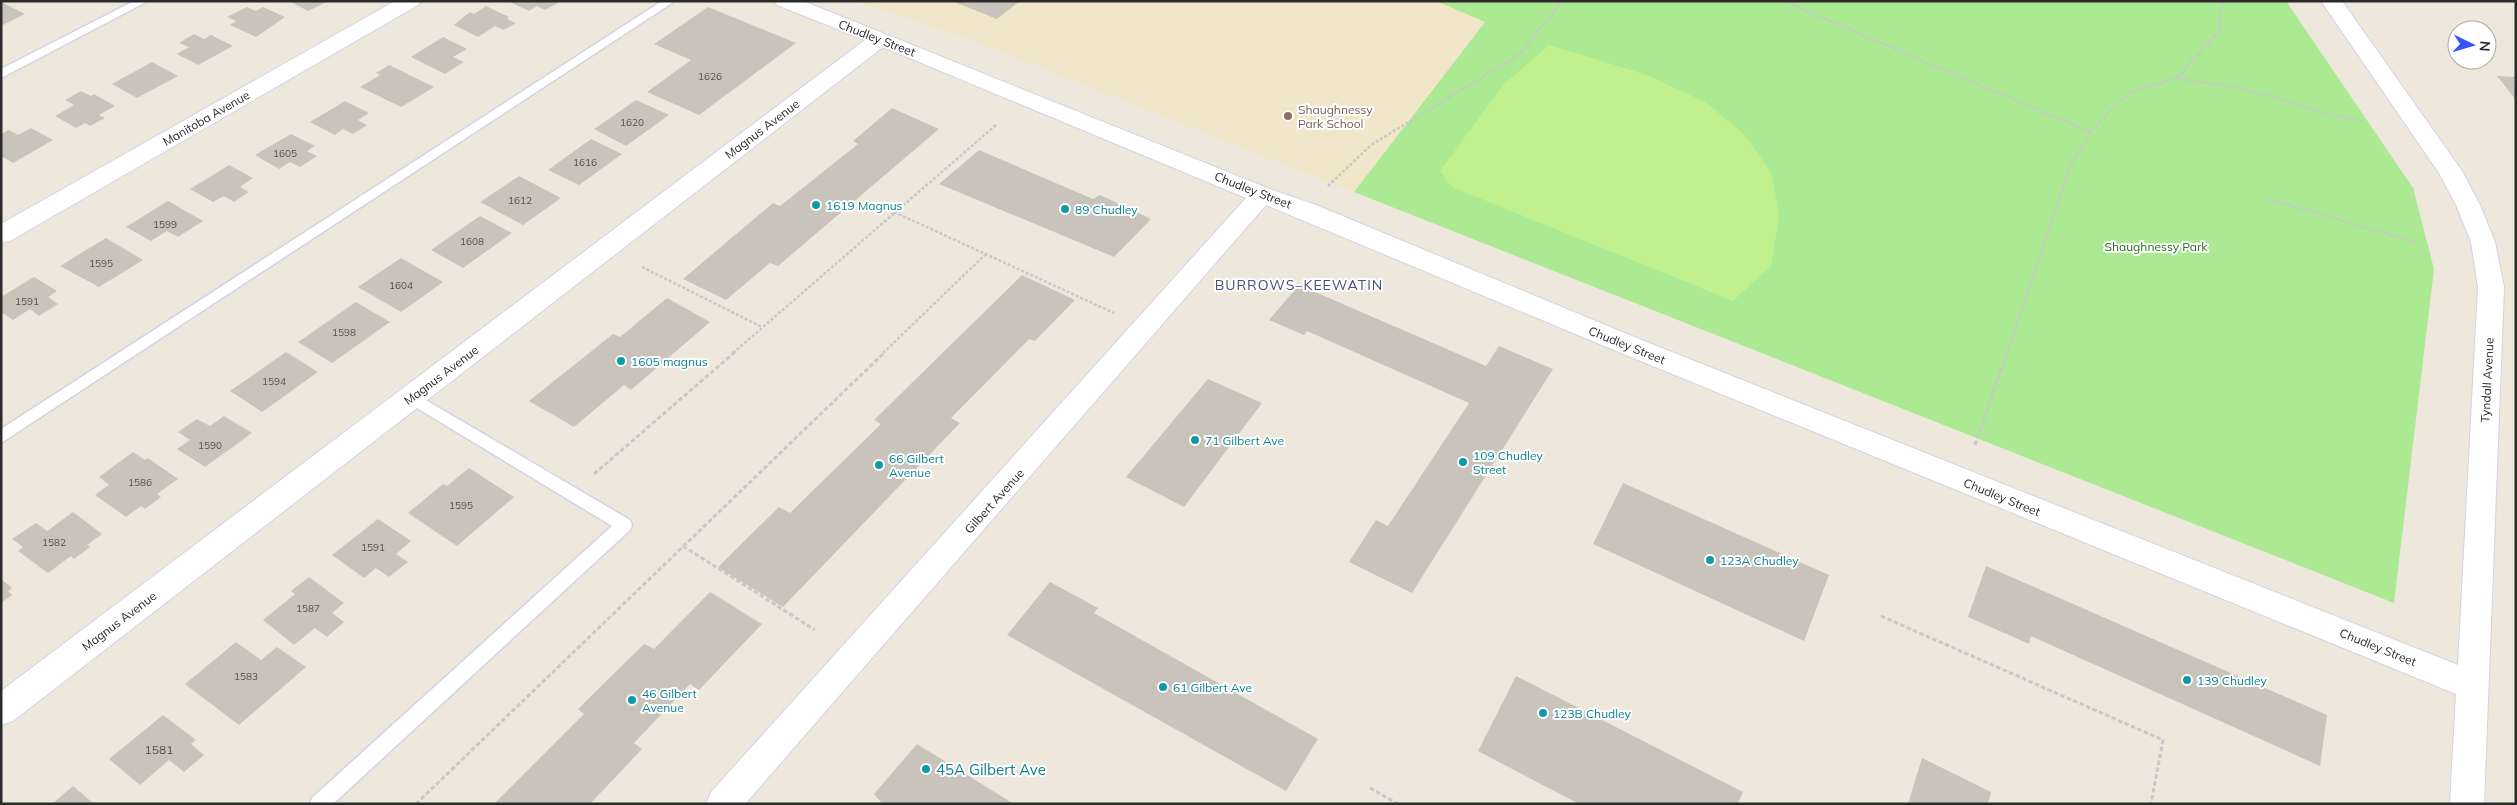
<svg xmlns="http://www.w3.org/2000/svg" width="2517" height="805" viewBox="0 0 2517 805" font-family="Mulish,sans-serif">
  <style>
    .education { fill: #f1e6c9 }
    .green { fill: #ace993 }
    .pitch { fill: #c1f18e }
    .building { fill: #c9c4bb }
    .lines { fill: none; stroke-linecap: round; stroke-linejoin: round }
    .service-casing { stroke: #d1d3e5; stroke-width: 3 }
    .minor-casing { stroke: #d1d3e5; stroke-width: 2 }
    .path-far1 { stroke: #c8c8c8; stroke-width: 2.5; stroke-dasharray: 3 2; stroke-linecap: butt }
    .path { stroke: #c8c8c8; stroke-width: 3; stroke-dasharray: 4.5 2.5; stroke-linecap: butt }
    .service { fill: #fff; fill-rule: evenodd }
    .minor { fill: #fff; fill-rule: evenodd }
    .education-dot { fill: #8d6e63; stroke: #fff; stroke-width: 2 }
    .culture-dot { fill: #0f9aa8; stroke: #fff; stroke-width: 2 }
    .labels { text-anchor: middle; dominant-baseline: central; stroke-width: 4; stroke-linejoin: round; paint-order: stroke }
    .number-label { font-size: 10px; fill: #52514f }
    .street-label { font-size: 12px; fill: #2b2b2b; stroke: #fff }
    .education-label { font-size: 12px; fill: #785e54; stroke: #fff; text-anchor: start }
    .culture-label { font-size: 12px; fill: #0d838f; stroke: #fff; text-anchor: start }
    .park-label { font-size: 12px; fill: #226e14; stroke: #fff }
    .near-number-label { font-size: 12px; fill: #52514f }
    .neighbourhood-label { font-size: 14px; letter-spacing: 1px; fill: #474e7f; stroke: #fff }
    .near-culture-label { font-size: 15px; fill: #0d838f; stroke: #fff; text-anchor: start }
  </style>
  <rect width="100%" height="100%" fill="#eee7db"/>
  <path class="education" d="M 856,1 L 1436,1 L 1485,21 L 1354,192 L 974,41 Z"/>
  <path class="green" d="M 1436,1 L 2286,1 L 2413,188 L 2434,269 L 2394,603 L 1354,192 L 1485,22 Z"/>
  <path class="pitch" d="M 1549,45 L 1647,75 L 1705,102 L 1744,134 L 1772,174 L 1779,216 L 1771,266 L 1733,301 L 1452,187 L 1440,171 L 1504,84 Z"/>
  <path class="building" d="M 289,1 L 329,1 L 308,11 Z
    M 508,1 L 554,1 L 558,3 L 545,10 L 537,6 L 529,11 Z
    M 952,1 L 1020,1 L 997,19 Z
    M 3,3 L 25,14 L 1,26 L 1,4 Z
    M 486,6 L 509,17 L 507,19 L 516,23 L 504,30 L 495,26 L 478,37 L 454,25 L 470,12 L 474,14 Z
    M 247,7 L 256,11 L 263,7 L 285,17 L 256,37 L 230,25 L 236,21 L 227,17 Z
    M 708,7 L 796,43 L 699,115 L 647,92 L 691,60 L 654,44 Z
    M 194,34 L 204,39 L 211,35 L 233,46 L 198,65 L 177,54 L 189,47 L 179,43 Z
    M 443,37 L 467,49 L 453,57 L 464,62 L 445,74 L 411,57 Z
    M 152,62 L 178,76 L 137,98 L 112,84 Z
    M 389,65 L 434,87 L 401,107 L 360,87 L 380,75 L 376,73 Z
    M 2497,76 L 2516,77 L 2516,100 Z
    M 81,91 L 91,96 L 94,94 L 115,106 L 99,115 L 105,118 L 90,126 L 85,123 L 76,128 L 55,116 L 74,105 L 65,100 Z
    M 636,100 L 669,115 L 626,146 L 594,129 Z
    M 345,101 L 369,113 L 358,120 L 367,125 L 353,134 L 343,129 L 335,135 L 310,122 Z
    M 892,108 L 939,129 L 778,266 L 770,263 L 726,300 L 683,279 L 773,203 L 780,206 L 858,144 L 853,141 Z
    M 31,128 L 53,140 L 13,163 L 1,156 L 1,134 L 9,130 L 18,135 Z
    M 291,134 L 315,146 L 307,151 L 317,156 L 300,167 L 290,162 L 279,169 L 255,155 Z
    M 591,139 L 622,154 L 579,185 L 548,170 Z
    M 979,150 L 1093,199 L 1100,195 L 1151,219 L 1114,257 L 939,184 Z
    M 229,165 L 253,178 L 240,187 L 249,192 L 234,202 L 224,196 L 213,202 L 190,189 Z
    M 519,176 L 561,198 L 523,225 L 480,202 Z
    M 168,201 L 203,221 L 178,237 L 167,231 L 151,241 L 126,227 Z
    M 480,216 L 512,233 L 463,268 L 431,250 Z
    M 106,238 L 143,260 L 99,287 L 60,266 Z
    M 401,258 L 443,282 L 401,312 L 358,287 Z
    M 1022,275 L 1075,300 L 1035,341 L 1029,339 L 951,418 L 960,423 L 783,607 L 718,567 L 779,507 L 790,513 L 881,424 L 874,420 Z
    M 34,277 L 57,291 L 48,297 L 58,304 L 39,316 L 30,309 L 13,320 L 1,312 L 1,297 Z
    M 1299,285 L 1486,366 L 1499,346 L 1553,369 L 1412,593 L 1349,562 L 1376,520 L 1388,526 L 1469,403 L 1307,331 L 1304,335 L 1269,320 Z
    M 667,298 L 710,322 L 631,390 L 624,385 L 574,427 L 529,401 L 613,334 L 620,337 Z
    M 356,302 L 390,322 L 332,363 L 298,342 Z
    M 286,352 L 318,372 L 262,412 L 230,391 Z
    M 1208,379 L 1262,403 L 1184,507 L 1126,477 Z
    M 224,416 L 252,433 L 205,467 L 177,449 L 190,440 L 178,432 L 197,419 L 210,426 Z
    M 133,452 L 145,460 L 148,458 L 178,479 L 157,494 L 161,497 L 145,509 L 141,506 L 126,517 L 95,495 L 109,485 L 99,477 Z
    M 469,468 L 514,497 L 457,546 L 408,513 L 443,484 L 447,486 Z
    M 1623,483 L 1829,575 L 1804,641 L 1593,544 Z
    M 73,512 L 102,534 L 87,545 L 90,547 L 74,559 L 71,556 L 48,573 L 18,551 L 23,547 L 12,539 L 36,523 L 47,531 Z
    M 378,519 L 411,541 L 396,554 L 408,562 L 389,577 L 376,568 L 364,578 L 332,555 Z
    M 1986,566 L 2327,715 L 2320,766 L 2031,636 L 2029,644 L 1968,617 Z
    M 309,577 L 344,603 L 332,613 L 344,622 L 327,637 L 315,628 L 294,645 L 263,620 L 295,594 L 291,591 Z
    M 1,579 L 12,588 L 8,591 L 12,595 L 1,603 Z
    M 1050,582 L 1098,608 L 1094,613 L 1318,739 L 1286,791 L 1007,635 Z
    M 710,592 L 762,624 L 699,690 L 690,684 L 634,743 L 642,749 L 590,804 L 494,804 L 584,714 L 578,709 L 644,644 L 654,649 Z
    M 236,642 L 261,660 L 277,647 L 306,667 L 239,725 L 185,684 Z
    M 1516,676 L 1743,792 L 1738,804 L 1579,804 L 1478,751 Z
    M 163,715 L 196,740 L 191,744 L 204,755 L 184,772 L 169,760 L 140,785 L 109,759 Z
    M 917,744 L 1014,804 L 880,804 L 881,802 L 874,794 Z
    M 1922,758 L 1991,792 L 1988,804 L 1908,804 Z
    M 73,786 L 94,804 L 52,804 Z"/>
  <g class="lines">
    <defs>
      <path id="service" d="M 134,1 L 148,1 L 1,78 L 1,69 Z
        M 662,1 L 675,1 L 1,443 L 1,429 Z
        M 412,392 L 630,520 L 632,525 L 630,530 L 333,804 L 310,804 L 312,798 L 612,526 L 407,402 L 405,398 L 407,394 Z"/>
      <path id="minor" d="M 395,1 L 421,1 L 418,5 L 10,241 L 1,243 L 1,224 Z
        M 774,1 L 803,1 L 1270,189 L 1316,205 L 1639,339 L 2458,665 L 2478,287 L 2471,242 L 2456,205 L 2439,173 L 2321,1 L 2342,1 L 2462,171 L 2480,205 L 2495,242 L 2504,287 L 2484,804 L 2450,804 L 2456,694 L 1621,353 L 1266,205 L 745,804 L 706,804 L 711,792 L 1246,198 L 883,47 L 13,721 L 1,725 L 1,691 L 865,40 L 777,5 Z"/>
    </defs>
    <use href="#service" class="service-casing"/>
    <use href="#minor" class="minor-casing"/>
    <path class="path-far1" d="M 1783,1 L 2090,132
      M 2177,78 L 2219,32 L 2222,1
      M 1328,186 L 1371,145 L 1520,54 L 1562,1
      M 2269,199 L 2419,243
      M 894,212 L 1114,313
      M 642,267 L 762,327
      M 733,353 L 996,125
      M 883,353 L 986,254
      M 2007,353 L 2071,165 L 2090,132 L 2130,92 L 2177,78 L 2245,89 L 2339,117 L 2364,121"/>
    <path class="path" d="M 1975,445 L 2007,352
      M 594,474 L 735,352
      M 683,546 L 815,630
      M 1881,616 L 2163,740 L 2151,804
      M 1370,788 L 1398,804
      M 416,804 L 885,352"/>
    <use href="#service" class="service"/>
    <use href="#minor" class="minor"/>
  </g>
  <circle class="education-dot" cx="1288" cy="116" r="5"/>
  <g class="culture-dot">
    <circle cx="816" cy="205" r="5"/>
    <circle cx="1065" cy="209" r="5"/>
    <circle cx="621" cy="361" r="5"/>
    <circle cx="1195" cy="440" r="5"/>
    <circle cx="1463" cy="462" r="5"/>
    <circle cx="879" cy="465" r="5"/>
    <circle cx="1710" cy="560" r="5"/>
    <circle cx="2187" cy="680" r="5"/>
    <circle cx="1163" cy="687" r="5"/>
    <circle cx="632" cy="700" r="5"/>
    <circle cx="1543" cy="713" r="5"/>
    <circle cx="926" cy="769" r="5"/>
  </g>
  <g class="labels">
    <g class="number-label">
      <text x="710" y="76">1626</text>
      <text x="632" y="122">1620</text>
      <text x="285" y="153">1605</text>
      <text x="585" y="162">1616</text>
      <text x="520" y="200">1612</text>
      <text x="165" y="224">1599</text>
      <text x="472" y="241">1608</text>
      <text x="101" y="263">1595</text>
      <text x="401" y="285">1604</text>
      <text x="27" y="301">1591</text>
      <text x="344" y="332">1598</text>
      <text x="274" y="381">1594</text>
      <text x="210" y="445">1590</text>
      <text x="140" y="482">1586</text>
      <text x="461" y="505">1595</text>
      <text x="54" y="542">1582</text>
      <text x="373" y="547">1591</text>
      <text x="308" y="608">1587</text>
      <text x="246" y="676">1583</text>
    </g>
    <g class="street-label">
      <text transform="translate(877 38) rotate(21)">Chudley Street</text>
      <text transform="translate(206 118) rotate(-30)">Manitoba Avenue</text>
      <text transform="translate(762 129) rotate(-37)">Magnus Avenue</text>
      <text transform="translate(1253 190) rotate(21)">Chudley Street</text>
      <text transform="translate(1627 345) rotate(22)">Chudley Street</text>
      <text transform="translate(441 375) rotate(-37)">Magnus Avenue</text>
      <text transform="translate(2487 380) rotate(-87)">Tyndall Avenue</text>
      <text transform="translate(2002 497) rotate(22)">Chudley Street</text>
      <text transform="translate(994 501) rotate(-48)">Gilbert Avenue</text>
      <text transform="translate(119 621) rotate(-37)">Magnus Avenue</text>
      <text transform="translate(2378 647) rotate(22)">Chudley Street</text>
    </g>
    <g class="education-label">
      <text x="1298" y="109">Shaughnessy<tspan x="1298" dy="14">Park School</tspan></text>
    </g>
    <g class="culture-label">
      <text x="826" y="205">1619 Magnus</text>
      <text x="1075" y="209">89 Chudley</text>
      <text x="631" y="361">1605 magnus</text>
      <text x="1205" y="440">71 Gilbert Ave</text>
      <text x="1473" y="455">109 Chudley<tspan x="1473" dy="14">Street</tspan></text>
      <text x="889" y="458">66 Gilbert<tspan x="889" dy="14">Avenue</tspan></text>
      <text x="1720" y="560">123A Chudley</text>
      <text x="2197" y="680">139 Chudley</text>
      <text x="1173" y="687">61 Gilbert Ave</text>
      <text x="642" y="693">46 Gilbert<tspan x="642" dy="14">Avenue</tspan></text>
      <text x="1553" y="713">123B Chudley</text>
    </g>
    <g class="park-label">
      <text x="2156" y="246">Shaughnessy Park</text>
    </g>
    <g class="near-number-label">
      <text x="159" y="749">1581</text>
    </g>
    <g class="neighbourhood-label">
      <text x="1299" y="285">BURROWS–KEEWATIN</text>
    </g>
    <g class="near-culture-label">
      <text x="936" y="769">45A Gilbert Ave</text>
    </g>
  </g>
  <rect width="2517" height="805" fill="none" stroke="#2b2b2b" stroke-width="5"/>
  <g transform="translate(2472 45) rotate(95)"><circle r="24" fill="#ffffff" stroke="#aaaaaa"/>
  <path d="M0-4L9 19L0 12L-9 19Z" fill="#3751ff"/>
  <text y="-8" font-size="14" font-weight="bold" text-anchor="middle" fill="#2b2b2b">N</text>
  </g>
</svg>
